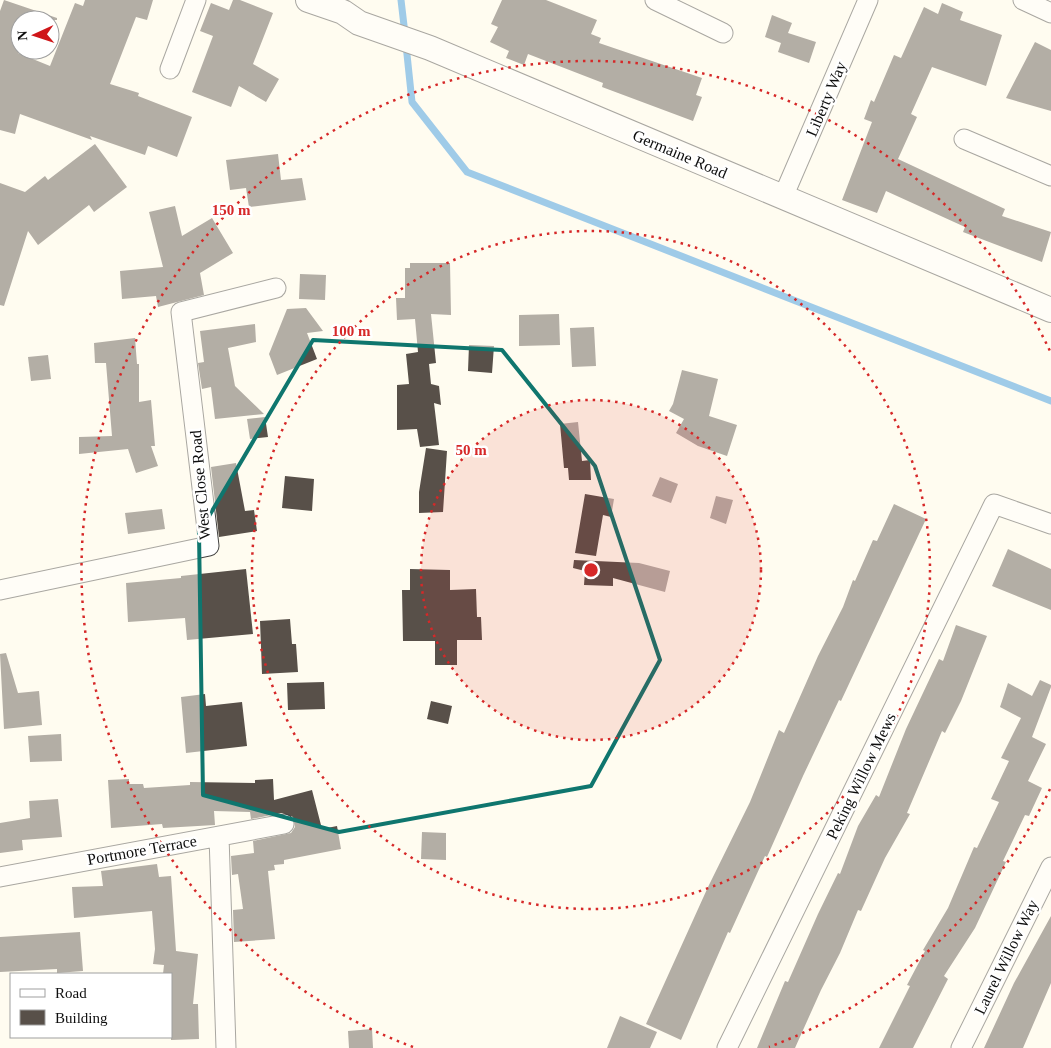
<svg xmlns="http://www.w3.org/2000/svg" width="1051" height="1048" viewBox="0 0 1051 1048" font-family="Georgia,serif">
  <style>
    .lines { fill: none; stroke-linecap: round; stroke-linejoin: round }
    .stream { stroke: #2c91dd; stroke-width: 7 }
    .building { fill: #585049 }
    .minor-casing { stroke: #414141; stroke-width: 21 }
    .tertiary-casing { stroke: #414141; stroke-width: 26 }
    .minor { stroke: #fff; stroke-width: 19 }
    .tertiary { stroke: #fff; stroke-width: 24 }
    .marked { fill: none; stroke: #0f766e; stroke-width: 4; stroke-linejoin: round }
    .ring { fill: none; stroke: #d62828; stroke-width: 2.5; stroke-dasharray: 2.5 5 }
    .labels { text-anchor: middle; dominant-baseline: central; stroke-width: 5; stroke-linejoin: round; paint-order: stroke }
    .street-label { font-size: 16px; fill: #0e0e0e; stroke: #fff }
    .centre { fill: #d62828; stroke: #fff; stroke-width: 2.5 }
    .ring-label { font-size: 15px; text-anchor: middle; font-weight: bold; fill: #d62828; stroke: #fff; stroke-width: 5; stroke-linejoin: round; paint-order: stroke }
  </style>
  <rect width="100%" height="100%" fill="#fffcf0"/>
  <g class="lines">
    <path class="stream" d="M 401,0 L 405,34
      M 406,45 L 412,102 L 467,172 L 1051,401"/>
  </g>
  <path class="building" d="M 4,0 L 57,18 L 57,20 L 20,20 L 20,48 L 18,53 L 50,66 L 75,3 L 83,6 L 85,0 L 153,0 L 147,20 L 136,17 L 110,84 L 139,93 L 138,96 L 192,117 L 177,157 L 148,146 L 145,155 L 90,136 L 92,140 L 20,114 L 15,134 L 0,130 L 0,11 Z
    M 233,0 L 240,0 L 273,13 L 253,64 L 279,79 L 266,102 L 239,86 L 231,107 L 192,92 L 213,36 L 200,31 L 211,3 L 229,10 Z
    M 502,0 L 546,0 L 597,20 L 591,34 L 601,38 L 599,43 L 702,78 L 696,95 L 702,97 L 693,121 L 602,87 L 603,83 L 528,54 L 524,65 L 506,58 L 509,51 L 490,42 L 498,27 L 491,24 Z
    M 942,3 L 963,12 L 960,20 L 1002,35 L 986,86 L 932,67 L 911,114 L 917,117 L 898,159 L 1005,209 L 1002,216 L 1051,232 L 1042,262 L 963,232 L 965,227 L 886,191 L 877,213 L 842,200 L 872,122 L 864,119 L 871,100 L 874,102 L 894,55 L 901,58 L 924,7 L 938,14 Z
    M 772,15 L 792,23 L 788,33 L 816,42 L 809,63 L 778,52 L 781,43 L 765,37 Z
    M 1035,42 L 1051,50 L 1051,111 L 1006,98 Z
    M 95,144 L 127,187 L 94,212 L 89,205 L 38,245 L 28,231 L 4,306 L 0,305 L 0,183 L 25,192 L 45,176 L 48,180 Z
    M 278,154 L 281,180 L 302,178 L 306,200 L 249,207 L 246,188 L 230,190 L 226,160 Z
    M 175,206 L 182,236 L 212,218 L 233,253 L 200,273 L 204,295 L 158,307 L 156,296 L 122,299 L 120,271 L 163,267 L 149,212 Z
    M 410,263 L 450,263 L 451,315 L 431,314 L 436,363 L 429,364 L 431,384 L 439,386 L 441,405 L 434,403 L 439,445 L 420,447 L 417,429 L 397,430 L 397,385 L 409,384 L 406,354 L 418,352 L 415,319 L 397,320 L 396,298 L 405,298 L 405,268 L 410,268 Z
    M 300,274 L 326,275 L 325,300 L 299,299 Z
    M 306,308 L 323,331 L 307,333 L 317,359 L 277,375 L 269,354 L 287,309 Z
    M 559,314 L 560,345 L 519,346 L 519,315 Z
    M 255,324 L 256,342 L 228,348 L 235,386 L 264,414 L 215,419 L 211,387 L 202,389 L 198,363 L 204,362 L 200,331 Z
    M 594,327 L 596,366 L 572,367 L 570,328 Z
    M 135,338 L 137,364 L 139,364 L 139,402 L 151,400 L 155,446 L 151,446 L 158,466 L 136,473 L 128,449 L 79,454 L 79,437 L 112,436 L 106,363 L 95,363 L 94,343 Z
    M 469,345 L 494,346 L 492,373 L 468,371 Z
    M 48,355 L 51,379 L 31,381 L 28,357 Z
    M 682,370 L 718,379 L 709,416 L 737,425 L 727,456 L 698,446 L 676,433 L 684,419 L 669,411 L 673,404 Z
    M 265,417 L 268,437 L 250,439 L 247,419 Z
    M 578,422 L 582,461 L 590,460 L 591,480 L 569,480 L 568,468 L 564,468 L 560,424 Z
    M 426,448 L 447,451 L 443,512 L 419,513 L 419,492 Z
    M 236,463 L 245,511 L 254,510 L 257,531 L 219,537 L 211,467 Z
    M 285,476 L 314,479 L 312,511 L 282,508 Z
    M 660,477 L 678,484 L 671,503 L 652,496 Z
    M 585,494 L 614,499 L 611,517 L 603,515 L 596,556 L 575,553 Z
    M 716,496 L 733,500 L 726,524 L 710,518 Z
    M 894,504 L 926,519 L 841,701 L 839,700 L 803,776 L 767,857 L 765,856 L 730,933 L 728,932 L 681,1040 L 646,1024 L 708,887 L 750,802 L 779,730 L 784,733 L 818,656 L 843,607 L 853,580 L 855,581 L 873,540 L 877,541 Z
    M 162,509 L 165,529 L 128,534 L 125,513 Z
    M 1008,549 L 1051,569 L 1051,610 L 992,586 Z
    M 574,560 L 639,563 L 670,571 L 665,592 L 613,578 L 613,586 L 584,585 L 585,571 L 573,568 Z
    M 246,569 L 253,634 L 187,640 L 185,618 L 128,622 L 126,583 L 181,578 L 181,576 Z
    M 410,569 L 450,570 L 450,590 L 476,589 L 477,617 L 481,617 L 482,640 L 457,640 L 457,665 L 435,665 L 435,641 L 403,641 L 402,590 L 410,590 Z
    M 290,619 L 292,644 L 296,644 L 298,672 L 262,674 L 260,621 Z
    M 956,625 L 987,636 L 961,701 L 945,733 L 942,731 L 907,813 L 910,814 L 885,858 L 861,911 L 858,910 L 840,953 L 821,990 L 795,1048 L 757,1048 L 785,981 L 788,982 L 818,914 L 838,873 L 840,874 L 858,826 L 876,795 L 879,797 L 906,729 L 939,659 L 943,661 Z
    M 6,653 L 18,693 L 39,691 L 42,725 L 4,729 L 0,654 Z
    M 1040,680 L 1051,685 L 1051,687 L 1032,737 L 1046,744 L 1028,781 L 1042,788 L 1029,816 L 1025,815 L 1003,861 L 1006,862 L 975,928 L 944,976 L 948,979 L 913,1048 L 879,1048 L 910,986 L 907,985 L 925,951 L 923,950 L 948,908 L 974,847 L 977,848 L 999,802 L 991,799 L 1009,761 L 1001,758 L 1021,718 L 1000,707 L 1008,683 L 1032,696 Z
    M 324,682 L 325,709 L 288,710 L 287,683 Z
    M 205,694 L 206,706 L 242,702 L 247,746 L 186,753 L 181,697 Z
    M 431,701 L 452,706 L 448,724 L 427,719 Z
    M 61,734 L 62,761 L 30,762 L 28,736 Z
    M 129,779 L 129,784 L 143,784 L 144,788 L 190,785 L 190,782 L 255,783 L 255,780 L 273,779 L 274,800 L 312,790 L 322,829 L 337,826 L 341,849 L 284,860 L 284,864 L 274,865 L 275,870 L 268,871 L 275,939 L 234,942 L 233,910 L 243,909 L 238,874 L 232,875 L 231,856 L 254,853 L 253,841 L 291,833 L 295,827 L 293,817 L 282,813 L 251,819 L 250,812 L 214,811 L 215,825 L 163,828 L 162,824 L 111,828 L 108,780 Z
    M 58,799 L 62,837 L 22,840 L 23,850 L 0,853 L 0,823 L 30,818 L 29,801 Z
    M 422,832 L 446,833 L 446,860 L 421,859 Z
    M 157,864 L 159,877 L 171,876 L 176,951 L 198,954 L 193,1004 L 198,1004 L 199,1039 L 171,1040 L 171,974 L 163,974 L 164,965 L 153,964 L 155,949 L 152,911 L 74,918 L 72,887 L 103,886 L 101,871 Z
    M 1051,916 L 1051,983 L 1023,1048 L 984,1048 L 1014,983 Z
    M 80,932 L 83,971 L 57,973 L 57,969 L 0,972 L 0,937 Z
    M 620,1016 L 657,1032 L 650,1048 L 607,1048 Z
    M 372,1029 L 373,1048 L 349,1048 L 348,1031 Z"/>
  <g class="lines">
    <defs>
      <path id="minor" d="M 655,0 L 723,33
        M 1023,0 L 1051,13
        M 170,69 L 196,0
        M 964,139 L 1051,176
        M 783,197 L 868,0
        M 0,590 L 209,546 L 181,312 L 276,288
        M 219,836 L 226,1048
        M 0,877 L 284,824
        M 727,1048 L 994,504 L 1051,524
        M 961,1048 L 1051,867"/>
      <path id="tertiary" d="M 308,0 L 343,12 L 359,23 L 430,48 L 1051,310"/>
    </defs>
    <use href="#minor" class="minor-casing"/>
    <use href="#tertiary" class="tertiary-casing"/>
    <use href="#minor" class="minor"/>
    <use href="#tertiary" class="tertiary"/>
  </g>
  <path d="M0 0H1051V1048H0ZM 313,340 L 502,350 L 595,466 L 660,660 L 591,786 L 339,832 L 203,795 L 199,533 Z" fill="#fffcf0" fill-opacity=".55" fill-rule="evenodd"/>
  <path class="marked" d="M 313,340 L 502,350 L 595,466 L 660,660 L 591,786 L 339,832 L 203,795 L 199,533 Z"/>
  <circle cx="591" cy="570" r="170" fill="#d62828" fill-opacity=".12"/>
  <g class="ring">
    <circle cx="591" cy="570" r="170"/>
    <circle cx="591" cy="570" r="339"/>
    <path d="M1050 789A509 509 0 0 1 769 1047M413 1047A509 509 0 1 1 1050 351"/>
  </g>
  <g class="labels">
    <g class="street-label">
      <text transform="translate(826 99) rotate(-67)">Liberty Way</text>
      <text transform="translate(680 154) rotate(23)">Germaine Road</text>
      <text transform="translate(200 485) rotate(-95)">West Close Road</text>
      <text transform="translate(861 776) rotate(-64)">Peking Willow Mews</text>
      <text transform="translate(142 850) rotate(-10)">Portmore Terrace</text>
      <text transform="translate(1006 957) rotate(-64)">Laurel Willow Way</text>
    </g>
  </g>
  <circle cx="591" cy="570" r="8" class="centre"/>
  <g class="ring-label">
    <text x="231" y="215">150 m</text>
    <text x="351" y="336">100 m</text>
    <text x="471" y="455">50 m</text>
  </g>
  <rect x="10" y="973" width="162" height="65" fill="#ffffff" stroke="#9f9f9f"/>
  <rect x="20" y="989" width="25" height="8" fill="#ffffff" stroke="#9f9f9f"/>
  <text x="55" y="998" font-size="15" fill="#0e0e0e">Road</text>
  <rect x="20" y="1010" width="25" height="15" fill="#585049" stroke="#9f9f9f"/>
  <text x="55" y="1023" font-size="15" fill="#0e0e0e">Building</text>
  <g transform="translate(35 35) rotate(267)"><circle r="24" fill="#ffffff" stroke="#9f9f9f"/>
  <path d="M0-4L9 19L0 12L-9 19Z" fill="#cf1619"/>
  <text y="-8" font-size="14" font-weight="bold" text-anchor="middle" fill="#0e0e0e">N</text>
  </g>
</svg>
